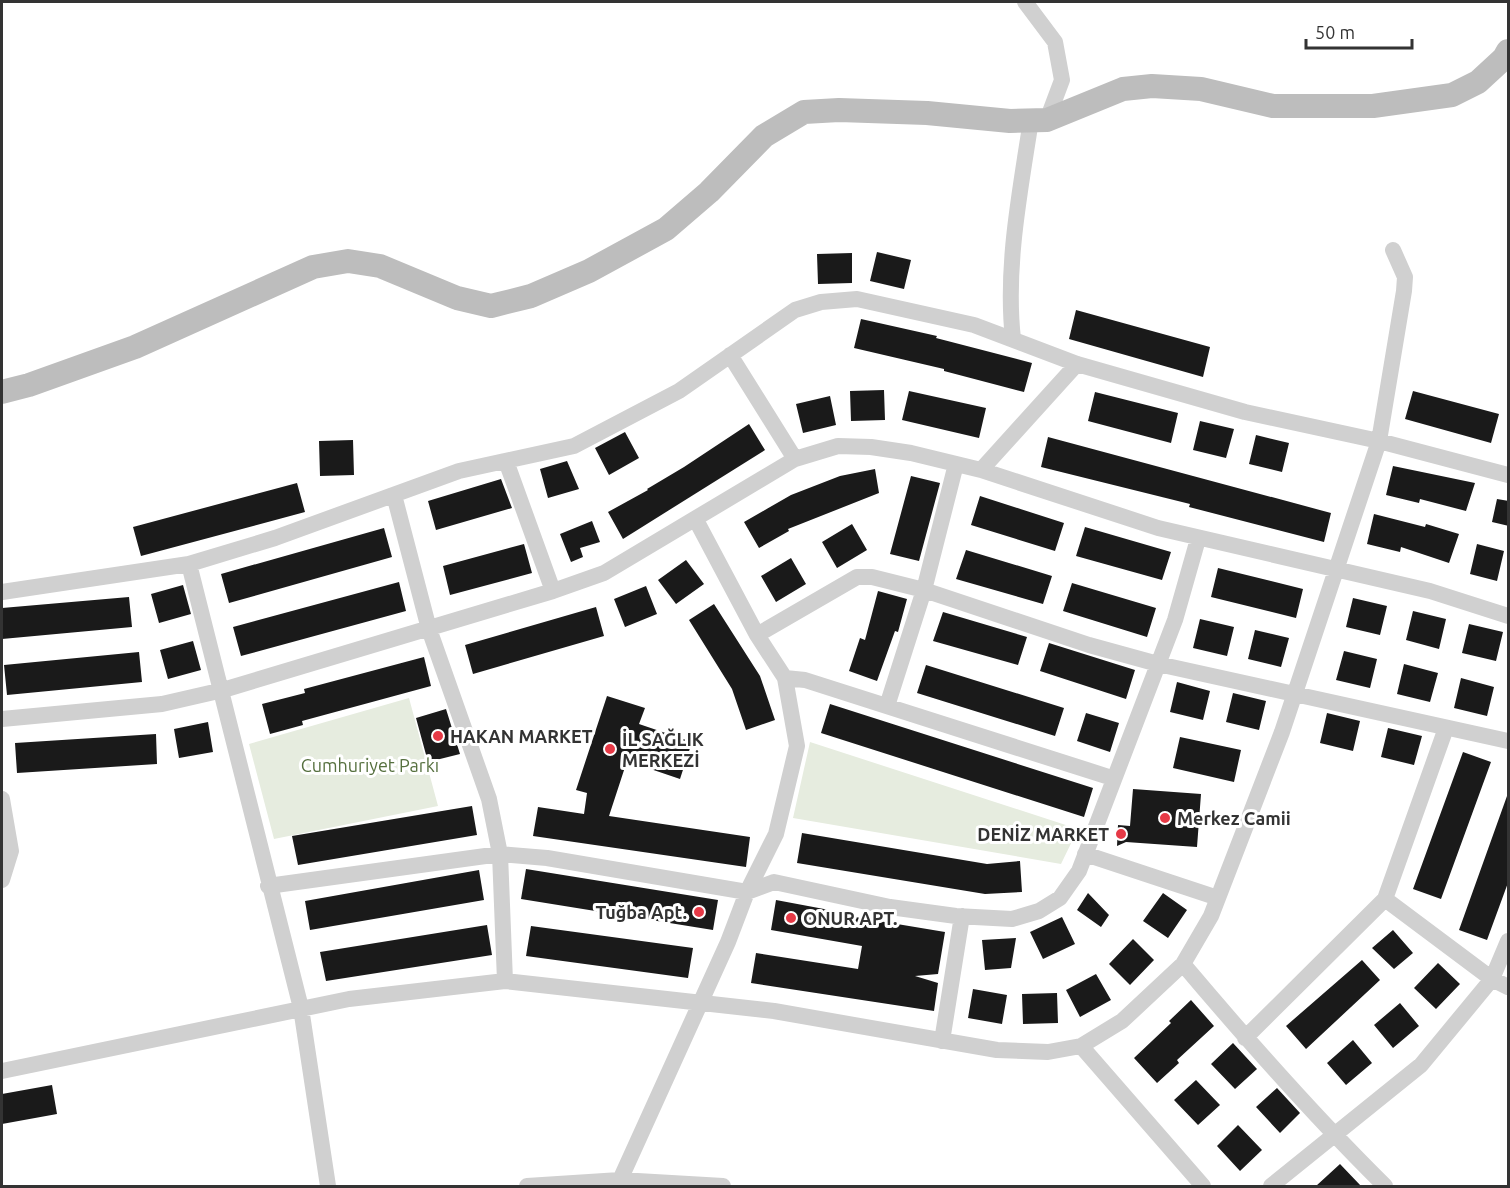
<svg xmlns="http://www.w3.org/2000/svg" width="1510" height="1188" viewBox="0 0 1510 1188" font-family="Ubuntu,sans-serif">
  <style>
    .green { fill: #e6ecdf }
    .building { fill: #1a1a1a }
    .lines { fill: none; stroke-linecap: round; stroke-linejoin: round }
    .street { stroke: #d0d0d0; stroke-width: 16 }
    .secondary { stroke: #bdbdbd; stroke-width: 24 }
    .poi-dot { fill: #e63946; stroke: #fff; stroke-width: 2 }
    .labels { text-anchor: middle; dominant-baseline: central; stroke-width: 6; stroke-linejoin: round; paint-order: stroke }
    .poi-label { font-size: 18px; font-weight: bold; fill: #333; stroke: #fff; text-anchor: start }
    .park-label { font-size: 18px; fill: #56703f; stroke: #fff }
  </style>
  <rect width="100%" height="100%" fill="#fff"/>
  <path class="green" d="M 409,698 L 438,806 L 274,839 L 249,744 Z
    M 810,742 L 1078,829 L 1061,864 L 793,818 Z"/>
  <path class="building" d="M 877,252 L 911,260 L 904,289 L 870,281 Z
    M 852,253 L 852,283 L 818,284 L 817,254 Z
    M 1076,310 L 1210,347 L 1203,377 L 1069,339 Z
    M 861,319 L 937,336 L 936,338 L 1032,363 L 1024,392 L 944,371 L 944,369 L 854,348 Z
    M 884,390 L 885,420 L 851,421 L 850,391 Z
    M 909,391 L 986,408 L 979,438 L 902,420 Z
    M 1413,391 L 1499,414 L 1491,443 L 1405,419 Z
    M 1095,392 L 1178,413 L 1171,443 L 1088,421 Z
    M 830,396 L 836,425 L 803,433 L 796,404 Z
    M 1200,421 L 1234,429 L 1226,458 L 1193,450 Z
    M 749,424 L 765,450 L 623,539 L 608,512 L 648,490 L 647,489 L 684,467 Z
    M 625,432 L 639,458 L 609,475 L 595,448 Z
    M 1256,435 L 1289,443 L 1282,472 L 1249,464 Z
    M 1048,437 L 1331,513 L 1324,542 L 1189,507 L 1190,504 L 1041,467 Z
    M 353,440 L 354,475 L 320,476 L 319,441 Z
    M 567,461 L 579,489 L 548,498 L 540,469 Z
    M 1393,466 L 1475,483 L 1466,511 L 1420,499 L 1419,503 L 1386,495 Z
    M 875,469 L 879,493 L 788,529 L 789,531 L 759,548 L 744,522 L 791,495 L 840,476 Z
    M 911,476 L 940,483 L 919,561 L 890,554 Z
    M 501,479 L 512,508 L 436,530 L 428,501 Z
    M 297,483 L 305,512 L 141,556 L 133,527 Z
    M 980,496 L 1064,523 L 1055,551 L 971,525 Z
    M 1497,499 L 1509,501 L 1509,526 L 1492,522 Z
    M 1374,514 L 1425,527 L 1426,524 L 1459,534 L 1449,563 L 1401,547 L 1400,552 L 1367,544 Z
    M 592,521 L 600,542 L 580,548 L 583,557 L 571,562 L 560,534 Z
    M 852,524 L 867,550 L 837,568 L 822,542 Z
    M 1085,527 L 1171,552 L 1162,580 L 1076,556 Z
    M 384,528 L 392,557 L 229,603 L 221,574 Z
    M 524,544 L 532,573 L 450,595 L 443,566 Z
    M 1477,544 L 1504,551 L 1497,581 L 1470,574 Z
    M 966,550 L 1052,576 L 1043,604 L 956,579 Z
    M 791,558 L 806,584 L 776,602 L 761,576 Z
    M 686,560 L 704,584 L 676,604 L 658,580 Z
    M 1218,568 L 1303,589 L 1296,618 L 1211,597 Z
    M 399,582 L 406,611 L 241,656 L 233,627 Z
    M 1072,583 L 1156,608 L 1147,637 L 1063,611 Z
    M 183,585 L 191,614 L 159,623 L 151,594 Z
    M 646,586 L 657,614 L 625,627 L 614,599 Z
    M 878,591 L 907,599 L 898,632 L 895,631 L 877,681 L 849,671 L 860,638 L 865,640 Z
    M 129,597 L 132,627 L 2,639 L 2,608 Z
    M 1353,598 L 1387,606 L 1380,635 L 1346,627 Z
    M 714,604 L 760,676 L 775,720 L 746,730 L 732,689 L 689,620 Z
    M 596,607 L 604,636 L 473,674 L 465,645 Z
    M 1413,611 L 1446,619 L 1439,649 L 1406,640 Z
    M 943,612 L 1027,637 L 1018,665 L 933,641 Z
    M 1200,619 L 1234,627 L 1227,656 L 1193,648 Z
    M 1469,624 L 1503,632 L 1496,661 L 1462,653 Z
    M 1255,630 L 1289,638 L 1281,667 L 1248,659 Z
    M 193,641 L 201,670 L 168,679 L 160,650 Z
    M 1049,643 L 1135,670 L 1126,699 L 1040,671 Z
    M 1344,651 L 1377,659 L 1370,688 L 1336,680 Z
    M 139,652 L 142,682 L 7,695 L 4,665 Z
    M 424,657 L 431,686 L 302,721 L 303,725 L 270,734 L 262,704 L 305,693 L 304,689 Z
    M 1404,664 L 1438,673 L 1430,702 L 1397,694 Z
    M 926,665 L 1064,708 L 1055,736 L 917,693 Z
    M 1461,678 L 1494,687 L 1487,716 L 1454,708 Z
    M 1177,682 L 1210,691 L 1203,720 L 1170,712 Z
    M 1233,693 L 1266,701 L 1259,730 L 1226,722 Z
    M 607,696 L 645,708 L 639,724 L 692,742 L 680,779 L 627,761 L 609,816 L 750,837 L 746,867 L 533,836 L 538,807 L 584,814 L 587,793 L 576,790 Z
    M 830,704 L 1093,788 L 1084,817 L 821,733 Z
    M 446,709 L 460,754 L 428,762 L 416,718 Z
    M 1086,713 L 1119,723 L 1110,752 L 1077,741 Z
    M 1327,713 L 1360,721 L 1353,751 L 1320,743 Z
    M 208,722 L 213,752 L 179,758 L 174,729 Z
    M 1388,728 L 1422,736 L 1414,765 L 1381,757 Z
    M 156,734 L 157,764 L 17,773 L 15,743 Z
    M 1180,737 L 1241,750 L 1234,782 L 1173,768 Z
    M 1463,752 L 1491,762 L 1441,899 L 1413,889 Z
    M 1133,789 L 1201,794 L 1197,847 L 1126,842 L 1117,846 L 1118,825 L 1130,826 Z
    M 1507,796 L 1509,880 L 1487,940 L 1459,930 Z
    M 472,806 L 477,835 L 298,865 L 292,836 Z
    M 802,833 L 987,864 L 1020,861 L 1022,892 L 985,894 L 797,863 Z
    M 526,869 L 718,900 L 713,930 L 521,899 Z
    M 479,870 L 484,900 L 310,930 L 305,901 Z
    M 1088,893 L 1109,915 L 1101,927 L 1077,910 Z
    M 1163,893 L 1187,910 L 1168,938 L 1143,921 Z
    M 776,900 L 856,915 L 855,917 L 945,932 L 938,974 L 915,976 L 938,983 L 934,1011 L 751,983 L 756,953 L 858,969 L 862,946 L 771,930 Z
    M 1062,917 L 1075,944 L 1043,959 L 1030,932 Z
    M 487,925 L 492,955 L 326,981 L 320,952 Z
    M 531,926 L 693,948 L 688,978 L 526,956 Z
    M 1393,930 L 1413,953 L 1394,969 L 1372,948 Z
    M 1016,938 L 1011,968 L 985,970 L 982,940 Z
    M 1133,939 L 1154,960 L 1130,985 L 1109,964 Z
    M 1362,960 L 1380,980 L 1306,1049 L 1286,1026 Z
    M 1438,963 L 1460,984 L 1436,1009 L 1414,988 Z
    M 1096,974 L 1111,1000 L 1080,1017 L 1066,990 Z
    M 973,989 L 1007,995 L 1002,1024 L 968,1018 Z
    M 1057,993 L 1058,1023 L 1023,1024 L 1022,994 Z
    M 1191,1000 L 1214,1026 L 1177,1060 L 1179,1063 L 1157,1083 L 1134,1058 L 1171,1023 L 1169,1021 Z
    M 1400,1003 L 1419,1026 L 1393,1048 L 1374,1025 Z
    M 1353,1040 L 1372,1063 L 1346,1085 L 1327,1063 Z
    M 1233,1043 L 1257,1069 L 1235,1089 L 1211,1064 Z
    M 1196,1080 L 1220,1105 L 1198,1125 L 1174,1100 Z
    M 52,1085 L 57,1114 L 2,1124 L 2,1094 Z
    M 1277,1088 L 1300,1113 L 1280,1133 L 1256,1107 Z
    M 1238,1125 L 1262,1150 L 1240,1171 L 1217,1146 Z
    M 1340,1164 L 1361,1186 L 1316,1186 Z"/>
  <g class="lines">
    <path class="street" d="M 1025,2 L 1055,42 L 1062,80 L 1047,120
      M 1013,339 C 1005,267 1020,192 1031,120
      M 730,355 L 795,459
      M 506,461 L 553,591
      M 981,470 L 1077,364
      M 394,495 L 429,629 L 489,799 L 500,854 L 505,981
      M 189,564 L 301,1008 L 328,1186
      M 2,592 L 189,564 L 275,538 L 459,471 L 574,446 L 679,391 L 795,310 L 821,302 L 857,299 L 974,325 L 1077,364 L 1245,412 L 1379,441 L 1508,475
      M 757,635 L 857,577 L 872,577 L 924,590 L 1089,645 L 1158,664 L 1508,741
      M 785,678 L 805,680 L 1112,778
      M 887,706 L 924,590 L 956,464
      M 2,719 L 162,704 L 223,690 L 553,591 L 604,573 L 795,459 L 838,446 L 871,447 L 911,453 L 981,470 L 1158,528 L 1430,591 L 1508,616
      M 2,799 L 11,851 L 2,880
      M 1085,854 L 1218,898
      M 268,886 L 500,854 L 547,858 L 747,892 L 774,882 L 890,907 L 956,916 L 1012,919 L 1039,911 L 1060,898 L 1079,871 L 1175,620 L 1198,539
      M 1385,899 L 1492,979 L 1508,987
      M 1183,964 C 1248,1041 1314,1116 1385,1186
      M 1245,1038 L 1385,899 L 1446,728
      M 942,1041 L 962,916
      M 1081,1046 L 1203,1186
      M 2,1071 L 349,999 L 505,981 L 774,1011 L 997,1050 L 1048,1052 L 1081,1046 L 1122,1021 L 1183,964 L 1211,916 L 1282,732 L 1379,441 L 1404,291 L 1405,277 L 1393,250
      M 620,1180 L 728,942 L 747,892 L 776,834 L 797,746 L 785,678 L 757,635 L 696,520
      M 527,1186 L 620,1180 L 723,1186
      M 1271,1186 L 1421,1065 L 1492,979 L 1508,941"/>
    <path class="secondary" d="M 2,392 L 29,385 L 135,347 L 313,267 L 348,261 L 380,266 L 457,298 L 491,306 L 531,296 L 589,271 L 666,229 L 709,192 L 764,136 L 804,112 L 839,110 L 927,113 L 1010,121 L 1047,120 L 1123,89 L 1152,86 L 1201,89 L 1273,106 L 1373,106 L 1452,95 L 1478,82 L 1504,58 L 1508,51"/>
  </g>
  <g class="poi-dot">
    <circle cx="438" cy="736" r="6"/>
    <circle cx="610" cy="749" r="6"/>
    <circle cx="1165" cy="818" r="6"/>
    <circle cx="1121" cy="834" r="6"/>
    <circle cx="699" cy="912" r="6"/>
    <circle cx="791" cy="918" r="6"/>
  </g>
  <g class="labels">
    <g class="poi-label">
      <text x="450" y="736">HAKAN MARKET</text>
      <text x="622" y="739">İL SAĞLIK<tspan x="622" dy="21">MERKEZİ</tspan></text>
      <text x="1177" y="818">Merkez Camii</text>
      <text x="1109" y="834" text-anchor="end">DENİZ MARKET</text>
      <text x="687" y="912" text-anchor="end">Tuğba Apt.</text>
      <text x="803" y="918">ONUR APT.</text>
    </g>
    <g class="park-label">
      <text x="370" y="765">Cumhuriyet Parkı</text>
    </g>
  </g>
  <rect width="1510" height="1188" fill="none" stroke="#333333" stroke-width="6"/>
  <path d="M1306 39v9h106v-9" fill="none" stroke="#333333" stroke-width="3"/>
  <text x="1315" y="39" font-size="18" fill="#333333" stroke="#ffffff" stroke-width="4.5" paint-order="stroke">50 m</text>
</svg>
